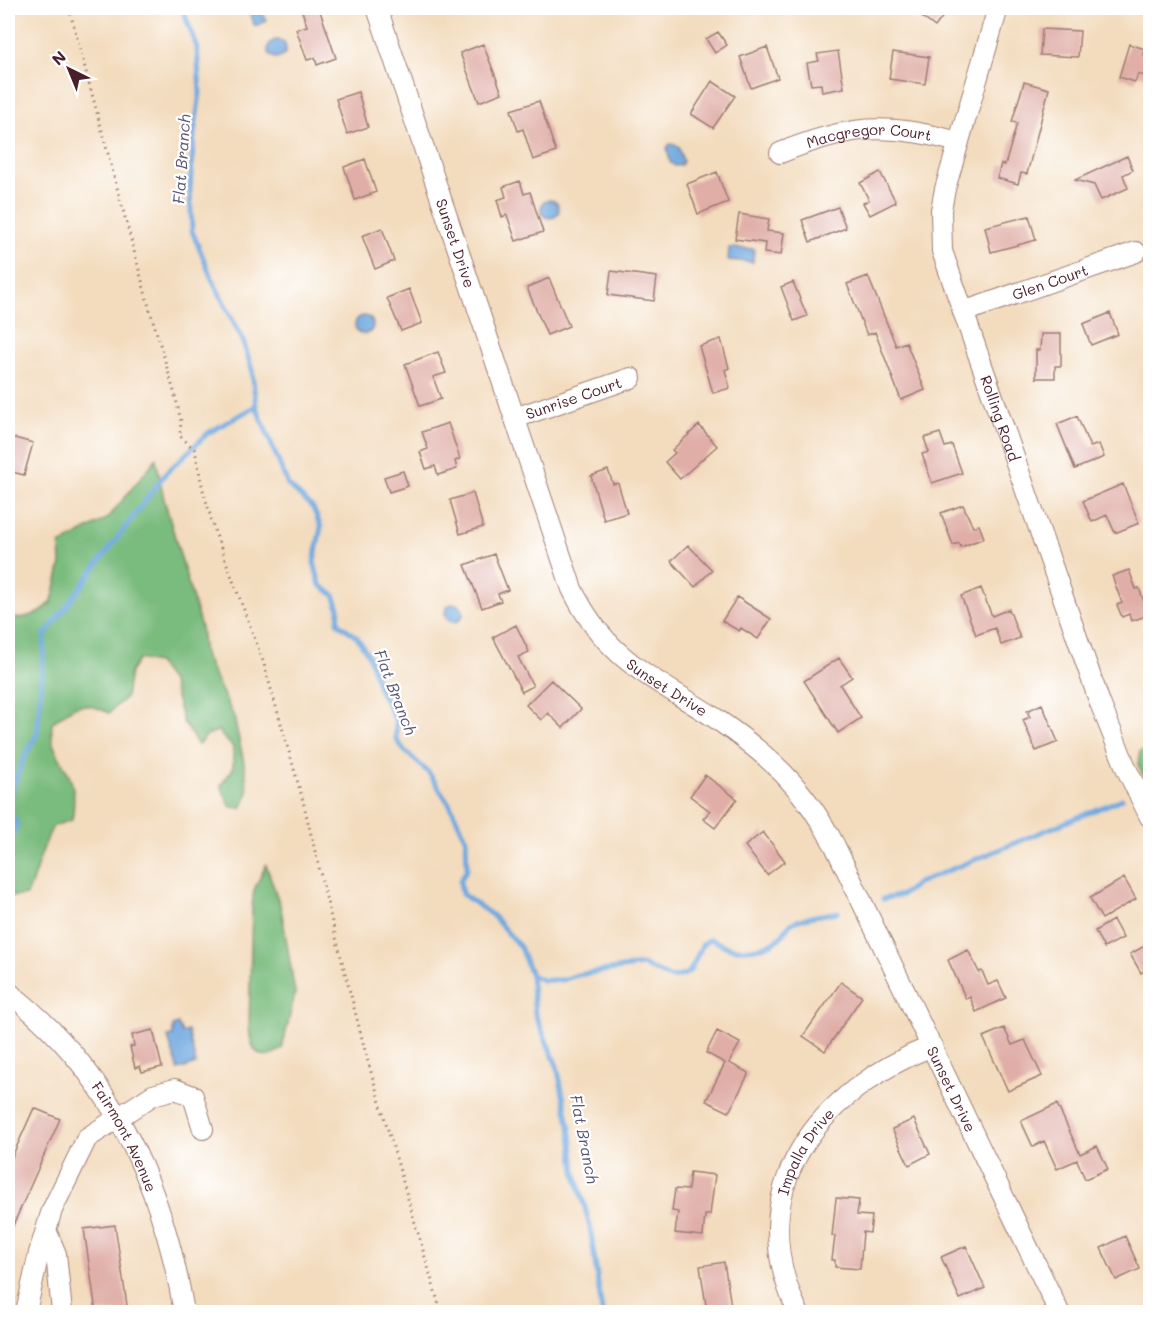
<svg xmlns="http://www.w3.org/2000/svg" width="1158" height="1320" viewBox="0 0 1158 1320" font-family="Mali,sans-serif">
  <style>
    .forest { fill: #7abc7e; stroke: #626e54; stroke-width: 1.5 }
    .water { fill: #6fa9df; stroke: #5c6485; stroke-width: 1.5 }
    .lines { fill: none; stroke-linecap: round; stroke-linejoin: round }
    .stream { stroke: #6fa9df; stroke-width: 5 }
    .building { fill: #e0aea7 }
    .minor-casing { stroke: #9e7d74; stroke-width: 22 }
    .path { stroke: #9e7d74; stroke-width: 3; stroke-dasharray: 1.5 4.5; stroke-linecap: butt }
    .minor { stroke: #fff; stroke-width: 20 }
    .labels { text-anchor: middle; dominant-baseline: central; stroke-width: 4.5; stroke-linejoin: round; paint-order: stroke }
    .street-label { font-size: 15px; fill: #4a1f2b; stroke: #fff }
    .water-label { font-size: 16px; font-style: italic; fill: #595673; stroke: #fff }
  </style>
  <rect width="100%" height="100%" fill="#fff"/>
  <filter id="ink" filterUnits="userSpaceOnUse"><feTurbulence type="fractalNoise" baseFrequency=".0167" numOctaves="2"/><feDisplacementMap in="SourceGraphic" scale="12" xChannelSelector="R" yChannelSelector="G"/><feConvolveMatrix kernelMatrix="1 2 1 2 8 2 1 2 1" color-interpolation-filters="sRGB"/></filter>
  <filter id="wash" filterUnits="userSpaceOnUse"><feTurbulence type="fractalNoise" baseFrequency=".008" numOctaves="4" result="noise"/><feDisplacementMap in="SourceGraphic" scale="24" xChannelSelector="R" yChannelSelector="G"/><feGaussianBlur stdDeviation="1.35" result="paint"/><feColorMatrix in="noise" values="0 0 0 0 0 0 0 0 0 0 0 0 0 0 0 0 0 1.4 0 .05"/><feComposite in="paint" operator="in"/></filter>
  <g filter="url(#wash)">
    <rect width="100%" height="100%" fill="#f3dbbd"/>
    <path class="forest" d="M 156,459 L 164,499 L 201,628 L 204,654 L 234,717 L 244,763 L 248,792 L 242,808 L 231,807 L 225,796 L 221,785 L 233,769 L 233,747 L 222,736 L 219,730 L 206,736 L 198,745 L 183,722 L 172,683 L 157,663 L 139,659 L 130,672 L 126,697 L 109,713 C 79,699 77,704 52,723 C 49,752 63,757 71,781 C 75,793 74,808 72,820 L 53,826 C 41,849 37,871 27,895 L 8,897 L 8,618 L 22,618 L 41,612 L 52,601 L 61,564 L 60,545 L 108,518 Z
      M 1150,746 L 1150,792 L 1138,764 L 1140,752 Z
      M 266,865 L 281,908 L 295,993 L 282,1049 C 258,1065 250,1049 249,1026 L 252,907 L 254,890 Z"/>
    <path class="water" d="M 248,8 L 261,8 L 266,21 L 258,25 L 254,25 Z
      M268 49a9 9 0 1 1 18 0a9 9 0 1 1-18 0Z
      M 670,144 L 678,146 L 683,161 L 681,165 L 675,166 L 670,162 L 667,148 Z
      M541 209a9 9 0 1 1 18 0a9 9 0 1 1-18 0Z
      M 729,248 L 754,249 L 753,262 L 728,260 Z
      M355 325a9 9 0 1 1 18 0a9 9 0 1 1-18 0Z
      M445 613a9 9 0 1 1 18 0a9 9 0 1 1-18 0Z
      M 178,1024 L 182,1033 L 188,1031 L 196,1064 L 178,1070 L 168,1037 L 173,1036 L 173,1026 Z"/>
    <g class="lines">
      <path class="stream" d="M 182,8 L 197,47 L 200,93 L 194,134 L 190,189 L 192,231 L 212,279 L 243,341 L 252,370 L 256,406 L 288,485 L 313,508 L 321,527 L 314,562 L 320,585 L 334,595 L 339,608 L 338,623 L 357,637 L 369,656 L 379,688 L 396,720 L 396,739 L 404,750 L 429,773 L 450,805 L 466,839 L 467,869 L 460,881 L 462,894 L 492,915 L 520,947 L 531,975 L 535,1014 L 557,1066 L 571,1133 L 575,1171 L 590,1226 L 602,1312
        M 8,861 L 10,843 L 17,823 L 8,811 L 12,788 L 24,758 L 37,734 L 45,635 L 165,474 L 208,433 L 256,406
        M 883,899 L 902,895 L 918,883 L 1122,799
        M 531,975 L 542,980 L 563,980 L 577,975 L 642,965 L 672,978 L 684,975 L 690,971 L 703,944 L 710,939 C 715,941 718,943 723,945 C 737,953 765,949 777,940 C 784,936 785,927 792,923 C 805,916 823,915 838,912"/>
    </g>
    <g id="blocks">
      <path class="building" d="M 301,8 L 319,8 L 336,58 L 317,65 L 315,58 L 307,60 L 296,29 L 307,26 Z
        M 929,8 L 949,8 L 935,27 L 922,17 Z
        M 1042,29 L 1080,31 L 1078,57 L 1040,55 Z
        M 718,32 L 727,45 L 715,53 L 706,39 Z
        M 483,44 L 502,93 L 479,102 L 460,53 Z
        M 1129,44 L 1145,49 L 1144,55 L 1150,57 L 1150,78 L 1138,74 L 1135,82 L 1119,77 Z
        M 767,47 L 778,78 L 751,88 L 740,57 Z
        M 838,51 L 844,88 L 822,92 L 821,84 L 811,85 L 807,63 L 819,61 L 817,54 Z
        M 893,52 L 929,57 L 925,84 L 889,79 Z
        M 712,81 L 735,96 L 713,128 L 691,114 Z
        M 1024,82 L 1049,89 L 1027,174 L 1021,173 L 1018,184 L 997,178 L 1001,164 L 1005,165 L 1017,123 L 1012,122 Z
        M 358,92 L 368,127 L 347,134 L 336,99 Z
        M 539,101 L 556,152 L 533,160 L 523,129 L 518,131 L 511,110 Z
        M 1127,156 L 1133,170 L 1123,175 L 1128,188 L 1101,200 L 1094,185 L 1075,180 Z
        M 365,159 L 376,192 L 355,200 L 344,167 Z
        M 717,172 L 728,202 L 698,214 L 687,184 Z
        M 880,172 L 896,202 L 870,215 L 863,203 L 869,200 L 860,183 Z
        M 520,181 L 524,194 L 530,192 L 543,232 L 516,241 L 507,215 L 502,217 L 497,200 L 506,197 L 503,187 Z
        M 838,207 L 846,228 L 810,242 L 802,220 Z
        M 739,214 L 769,219 L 767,231 L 784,233 L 781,255 L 764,253 L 765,243 L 735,239 Z
        M 1029,216 L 1036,240 L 991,252 L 985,227 Z
        M 382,228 L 394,261 L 375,269 L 362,236 Z
        M 611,271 L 657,277 L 654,301 L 608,295 Z
        M 868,276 L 896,346 L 906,342 L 925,390 L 901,400 L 875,332 L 867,335 L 847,284 Z
        M 549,278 L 569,326 L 547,335 L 527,288 Z
        M 793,282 L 807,316 L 794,321 L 781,287 Z
        M 409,289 L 422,323 L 401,331 L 387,298 Z
        M 1110,313 L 1118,334 L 1091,345 L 1083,324 Z
        M 1041,334 L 1061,334 L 1061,366 L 1055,366 L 1055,378 L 1036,378 L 1036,350 L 1040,350 Z
        M 721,339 L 729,368 L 725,370 L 730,388 L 713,393 L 699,346 Z
        M 438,352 L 446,373 L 433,377 L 441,399 L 420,406 L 405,364 Z
        M 1077,416 L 1090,447 L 1099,444 L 1104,457 L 1075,469 L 1057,424 Z
        M 448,423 L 460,459 L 455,461 L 457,469 L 438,475 L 435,466 L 426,469 L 420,452 L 428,449 L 422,432 Z
        M 699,425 L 717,446 L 680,479 L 665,462 L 675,453 L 672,450 Z
        M 940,433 L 945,447 L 952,445 L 962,473 L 932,483 L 922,454 L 929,452 L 924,438 Z
        M 11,437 L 33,443 L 24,475 L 8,471 L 8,450 Z
        M 608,470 L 613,484 L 618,483 L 627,513 L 604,520 L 591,476 Z
        M 403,471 L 408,486 L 389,492 L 384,477 Z
        M 1123,484 L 1139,523 L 1115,533 L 1107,515 L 1092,522 L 1083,501 Z
        M 473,493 L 483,527 L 460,534 L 450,500 Z
        M 963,505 L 973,527 L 979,525 L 984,538 L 961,547 L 959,543 L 953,545 L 941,513 Z
        M 688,545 L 712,570 L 695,587 L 671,561 Z
        M 494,554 L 508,590 L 498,594 L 501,601 L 482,608 L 465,565 Z
        M 1129,570 L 1136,589 L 1139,588 L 1149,615 L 1131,621 L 1129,614 L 1122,617 L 1117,605 L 1122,603 L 1112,576 Z
        M 981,588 L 992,616 L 1009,609 L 1020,638 L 1001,645 L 995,628 L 976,635 L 961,596 Z
        M 737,597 L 771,619 L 758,639 L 741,628 L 739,631 L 722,621 Z
        M 516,625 L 529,652 L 518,657 L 533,686 L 522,692 L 493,637 Z
        M 839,658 L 852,677 L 840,685 L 861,718 L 838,733 L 804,681 Z
        M 551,680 L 581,709 L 563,728 L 548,713 L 541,720 L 526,705 Z
        M 1042,704 L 1058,742 L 1036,751 L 1023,720 L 1030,717 L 1027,711 Z
        M 705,775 L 737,799 L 715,828 L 703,819 L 710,811 L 690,796 Z
        M 763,832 L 785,861 L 767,875 L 745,846 Z
        M 1124,878 L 1136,899 L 1102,919 L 1090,898 Z
        M 1113,920 L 1123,938 L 1104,948 L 1095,931 Z
        M 1150,943 L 1150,968 L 1141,973 L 1130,954 Z
        M 968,950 L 979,972 L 982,971 L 988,985 L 998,981 L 1006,998 L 976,1012 L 970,997 L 966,999 L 948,960 Z
        M 841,982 L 862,997 L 825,1051 L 803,1036 Z
        M 1004,1028 L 1012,1045 L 1025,1040 L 1042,1076 L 1008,1091 L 983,1037 Z
        M 153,1030 L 162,1067 L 142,1072 L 140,1066 L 135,1068 L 130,1047 L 134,1046 L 132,1035 Z
        M 717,1031 L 740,1043 L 729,1063 L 749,1073 L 729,1112 L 706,1101 L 725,1063 L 706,1053 Z
        M 1057,1104 L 1080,1154 L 1097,1146 L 1108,1169 L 1085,1179 L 1077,1160 L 1057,1169 L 1044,1141 L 1033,1147 L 1021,1121 Z
        M 34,1108 L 60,1119 L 8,1237 L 8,1166 Z
        M 914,1119 L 930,1154 L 909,1165 L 892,1129 Z
        M 690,1172 L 715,1175 L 710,1215 L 705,1215 L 703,1236 L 675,1233 L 678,1212 L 672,1211 L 675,1189 L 688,1190 Z
        M 836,1198 L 859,1200 L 857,1215 L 872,1216 L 870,1233 L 863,1232 L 860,1269 L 835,1267 L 835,1260 L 832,1260 L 835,1236 L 832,1236 Z
        M 115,1225 L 128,1312 L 96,1312 L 84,1229 Z
        M 1125,1236 L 1140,1269 L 1116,1280 L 1101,1248 Z
        M 966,1246 L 985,1288 L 960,1299 L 941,1257 Z
        M 724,1262 L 732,1312 L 707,1312 L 700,1266 Z"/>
    </g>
  </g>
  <g filter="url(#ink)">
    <use href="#blocks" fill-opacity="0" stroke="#9e7d74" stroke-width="1.5"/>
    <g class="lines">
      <defs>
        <g id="minor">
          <path id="s1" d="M 377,8 L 572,589 C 607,661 653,677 715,718 C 769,755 804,787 835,846 L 1059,1312"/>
          <path id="s2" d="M 998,8 L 945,189 L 941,210 L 942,251 L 1100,703 L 1127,770 L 1150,817"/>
          <path id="s3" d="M 780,153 C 848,125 887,122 958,142"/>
          <path id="s4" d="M 963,312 L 1136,252"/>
          <path id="s5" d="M 515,418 L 631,378"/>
          <path id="s6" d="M 8,992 C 112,1072 163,1185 184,1312"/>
          <path d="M 46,1230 L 56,1254 L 62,1312"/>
          <path d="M 26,1312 L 39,1253 L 52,1210 L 87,1138 L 153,1095 L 175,1089 L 193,1096 L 203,1129"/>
          <path id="s7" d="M 798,1312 C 739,1189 819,1091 932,1046"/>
        </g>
      </defs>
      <use href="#minor" class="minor-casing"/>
      <path class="path" d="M 69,8 L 149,307 L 175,395 L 181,421 L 180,436 L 195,450 L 203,490 L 215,532 L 263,661 L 302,797 L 331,918 L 367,1058 L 441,1312"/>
      <use href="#minor" class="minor"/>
    </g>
  </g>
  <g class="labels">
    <g class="street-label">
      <text stroke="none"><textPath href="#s3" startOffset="92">Macgregor Court</textPath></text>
      <text stroke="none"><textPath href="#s1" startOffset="248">Sunset Drive</textPath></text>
      <text stroke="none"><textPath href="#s4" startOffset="92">Glen Court</textPath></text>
      <text stroke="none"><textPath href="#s5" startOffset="62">Sunrise Court</textPath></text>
      <text stroke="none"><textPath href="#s2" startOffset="428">Rolling Road</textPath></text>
      <text stroke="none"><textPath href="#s1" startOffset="752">Sunset Drive</textPath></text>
      <text stroke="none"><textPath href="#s1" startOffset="1256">Sunset Drive</textPath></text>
      <text stroke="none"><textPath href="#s6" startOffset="188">Fairmont Avenue</textPath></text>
      <text stroke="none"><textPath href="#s7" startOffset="170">Impalla Drive</textPath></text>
    </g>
    <g class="water-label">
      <text transform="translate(181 159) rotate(-86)">Flat Branch</text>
      <text transform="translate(396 692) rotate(69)">Flat Branch</text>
      <text transform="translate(585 1139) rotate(79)">Flat Branch</text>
    </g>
  </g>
  <rect width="1158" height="1320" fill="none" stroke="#fff" stroke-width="30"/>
  <g transform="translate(69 69) rotate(317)" stroke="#ffffff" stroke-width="4.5" paint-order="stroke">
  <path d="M0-4.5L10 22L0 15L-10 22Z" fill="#4a1f2b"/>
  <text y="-9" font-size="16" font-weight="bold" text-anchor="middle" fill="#4a1f2b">N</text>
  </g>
</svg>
